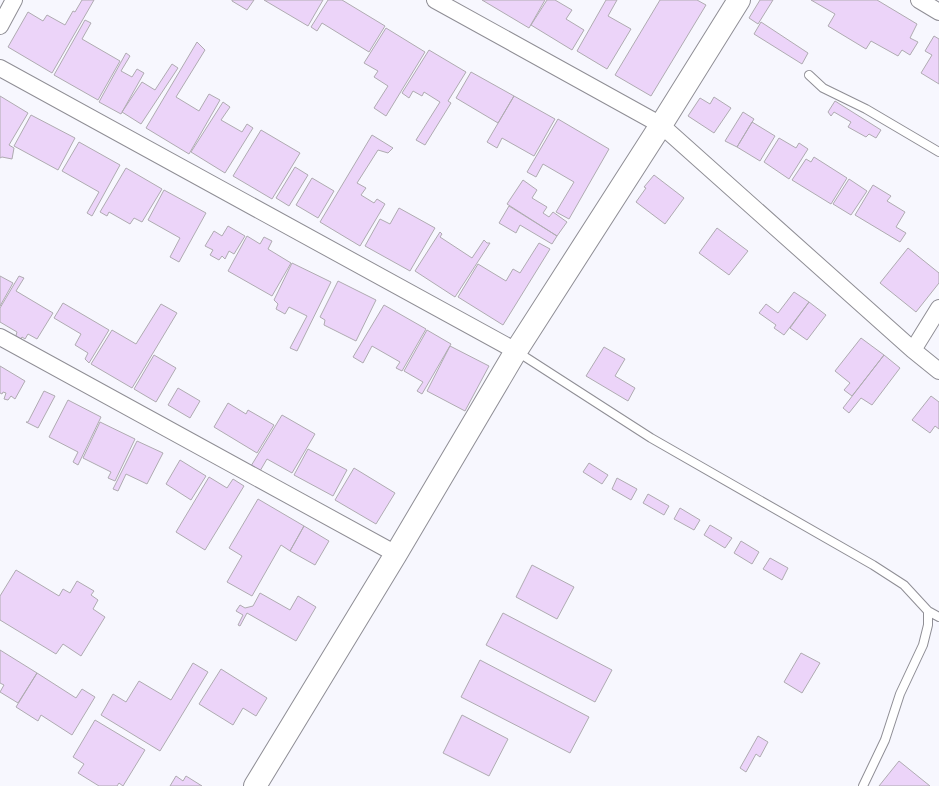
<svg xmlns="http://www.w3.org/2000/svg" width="939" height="786" viewBox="0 0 939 786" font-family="'Varela Round',sans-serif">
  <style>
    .building { fill: #ecd4f9; stroke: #afabb1 }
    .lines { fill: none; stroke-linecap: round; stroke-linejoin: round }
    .lane-casing { stroke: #8f8e95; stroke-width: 10 }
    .street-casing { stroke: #8f8e95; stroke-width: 18 }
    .secondary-casing { stroke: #8f8e95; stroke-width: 24 }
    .lane { stroke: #fff; stroke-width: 8 }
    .street { stroke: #fff; stroke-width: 16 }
    .secondary { stroke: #fff; stroke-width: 22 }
  </style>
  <rect width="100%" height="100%" fill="#f7f7fe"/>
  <path class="building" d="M 82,0 L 94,0 L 52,73 L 8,47 L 28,12 L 43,21 L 47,15 L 65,25 L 73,11 L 75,12 Z
    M 232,0 L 254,0 L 247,10 L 232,1 Z
    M 264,0 L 323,0 L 308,26 Z
    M 328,0 L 342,0 L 385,26 L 369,52 L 322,23 L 317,31 L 311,27 Z
    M 482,0 L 545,0 L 529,28 Z
    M 547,0 L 555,0 L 572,10 L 566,19 L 584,30 L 572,50 L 531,25 Z
    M 606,0 L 617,0 L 608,16 L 631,29 L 607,69 L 577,51 Z
    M 660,0 L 697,0 L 706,5 L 651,96 L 615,75 Z
    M 760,0 L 773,0 L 758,24 L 749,18 Z
    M 811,0 L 877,0 L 917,24 L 910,38 L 918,42 L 910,55 L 902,50 L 898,56 L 871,41 L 866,49 L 828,26 L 835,14 Z
    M 85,20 L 91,23 L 82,39 L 120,61 L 98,100 L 54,75 Z
    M 761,22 L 808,53 L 802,64 L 754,34 Z
    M 386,28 L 425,52 L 386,116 L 374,108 L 388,86 L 374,77 L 378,71 L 364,63 Z
    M 934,36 L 939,39 L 939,84 L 921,73 L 932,55 L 925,51 Z
    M 197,42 L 205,50 L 176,97 L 199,111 L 209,94 L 220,100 L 189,154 L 146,128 Z
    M 429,50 L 466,72 L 448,101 L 451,103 L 425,145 L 416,140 L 440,102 L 424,92 L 422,96 L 413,91 L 409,98 L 402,93 Z
    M 126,53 L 130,56 L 121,71 L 132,77 L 137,69 L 144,73 L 121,114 L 99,102 Z
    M 172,64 L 178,68 L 141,124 L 122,112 L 142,82 L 155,90 Z
    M 471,72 L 514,96 L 498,123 L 456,98 Z
    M 0,96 L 28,113 L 9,145 L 14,148 L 12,159 L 2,157 L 0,158 Z
    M 514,96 L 555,119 L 534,156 L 502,138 L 497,148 L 487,142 Z
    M 714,97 L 731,108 L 714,133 L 688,116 L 700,98 L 710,104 Z
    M 835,101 L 881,130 L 876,138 L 869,134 L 866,137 L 848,127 L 851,122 L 834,112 L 831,116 L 828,112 Z
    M 223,102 L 230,107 L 221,120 L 242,132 L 247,124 L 253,128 L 225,173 L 191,152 Z
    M 743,112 L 754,119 L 737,147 L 725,141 Z
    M 31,115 L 75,138 L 58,170 L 14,146 Z
    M 558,119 L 609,149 L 569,219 L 556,212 L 574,182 L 543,164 L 536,177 L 527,172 Z
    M 752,122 L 775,136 L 760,161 L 737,147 Z
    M 261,130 L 300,153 L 272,199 L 233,176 Z
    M 372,135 L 393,148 L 388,153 L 378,150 L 357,183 L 366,188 L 361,195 L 374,203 L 377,199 L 385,204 L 360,246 L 320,222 Z
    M 779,138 L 796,148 L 799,143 L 808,149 L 789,179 L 764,162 Z
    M 79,142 L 120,165 L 92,216 L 87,213 L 99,192 L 62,171 Z
    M 814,157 L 847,178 L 831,204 L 792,180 L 806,159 L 811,162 Z
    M 295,167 L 308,175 L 289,206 L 276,198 Z
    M 126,168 L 162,189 L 142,222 L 134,218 L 130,224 L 109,212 L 107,216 L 100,212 Z
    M 654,175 L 684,198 L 665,224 L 636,202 L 646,188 L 644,187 Z
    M 312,178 L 334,191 L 318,218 L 296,205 Z
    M 849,179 L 867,191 L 851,215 L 833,204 Z
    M 523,180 L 537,190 L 532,198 L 547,207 L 543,213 L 549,217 L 553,212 L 567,222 L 557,236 L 507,204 Z
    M 873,185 L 891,196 L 887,201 L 905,212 L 896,227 L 906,233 L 900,242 L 855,215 Z
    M 164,190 L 206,213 L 179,262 L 170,257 L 180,238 L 148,220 Z
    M 509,206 L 557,236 L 552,244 L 520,225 L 516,233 L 499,223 Z
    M 399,208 L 435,228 L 410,271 L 365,246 L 380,219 L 390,224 Z
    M 228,226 L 245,236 L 234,254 L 229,251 L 225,259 L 222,256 L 219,260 L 210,255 L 213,250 L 205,246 L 214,231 L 222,236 Z
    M 717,228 L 748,251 L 729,275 L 699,253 Z
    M 440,232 L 442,234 L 440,237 L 472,258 L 484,240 L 487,243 L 490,243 L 455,297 L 415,271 Z
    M 247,236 L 260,244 L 264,237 L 272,241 L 268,249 L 291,263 L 272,296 L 228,271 Z
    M 539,243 L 550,249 L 503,325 L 458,297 L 478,264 L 506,281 L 513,269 L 520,273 Z
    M 908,248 L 939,273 L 939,283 L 916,312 L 880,283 Z
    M 292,263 L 331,282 L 297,351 L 290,348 L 307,316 L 289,307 L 285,314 L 276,309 L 278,304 L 274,300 Z
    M 0,276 L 13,283 L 0,306 Z
    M 19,276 L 24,278 L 16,291 L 53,313 L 37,339 L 28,334 L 25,339 L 22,337 L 19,342 L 15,339 L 17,332 L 0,322 L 0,308 Z
    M 338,281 L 376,300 L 356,341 L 324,325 L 325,320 L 320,317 Z
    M 794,292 L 809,302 L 784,335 L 774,328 L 776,325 L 759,313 L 766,304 L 778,313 Z
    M 809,302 L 826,315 L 807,340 L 790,328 Z
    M 63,303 L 109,330 L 89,363 L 85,359 L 88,353 L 75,345 L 81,334 L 54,318 Z
    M 161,304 L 177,313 L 132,388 L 91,364 L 112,330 L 136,344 Z
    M 384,305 L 426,329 L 402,371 L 396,368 L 400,362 L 372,346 L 363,363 L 353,357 Z
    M 427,330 L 451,344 L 422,394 L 417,391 L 423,382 L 404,371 Z
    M 861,338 L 884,355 L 852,396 L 844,390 L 850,383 L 835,371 Z
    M 450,346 L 489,366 L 465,411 L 427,391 Z
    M 604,347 L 625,359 L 615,376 L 635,388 L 628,401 L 586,376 Z
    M 154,355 L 176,368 L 156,402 L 134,389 Z
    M 884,355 L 900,368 L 872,405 L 861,398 L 849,413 L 843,408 Z
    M 0,366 L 25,381 L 15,399 L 11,396 L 8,400 L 4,399 L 6,393 L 3,392 L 2,394 L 0,393 Z
    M 178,388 L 200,401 L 190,418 L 168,405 Z
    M 44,391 L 55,396 L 38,428 L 26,422 L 28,422 Z
    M 931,396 L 939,402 L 939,429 L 935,426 L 930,433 L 912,420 Z
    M 68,400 L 101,417 L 78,465 L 73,462 L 78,452 L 49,437 Z
    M 228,403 L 246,414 L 248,410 L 274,425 L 257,453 L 214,427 Z
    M 282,415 L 315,434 L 292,473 L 267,459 L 260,471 L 251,466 Z
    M 100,422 L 135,439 L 115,481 L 108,478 L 111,472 L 83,458 Z
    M 137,441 L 163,453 L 147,484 L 126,474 L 118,491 L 113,489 Z
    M 308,449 L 347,470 L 333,496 L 294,475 Z
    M 180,460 L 206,476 L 191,500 L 166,484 Z
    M 589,463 L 608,475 L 602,484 L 583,472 Z
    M 354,468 L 395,493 L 376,524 L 335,500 Z
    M 209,477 L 227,488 L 233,479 L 244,486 L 205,550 L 176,532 Z
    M 617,478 L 637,489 L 631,500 L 612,489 Z
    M 648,494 L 669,506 L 664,515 L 643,503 Z
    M 258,499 L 304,526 L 290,551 L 281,545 L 252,596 L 227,582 L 242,556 L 229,548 Z
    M 680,508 L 700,520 L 694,530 L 674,519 Z
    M 710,525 L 732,538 L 725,548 L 704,535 Z
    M 304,526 L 329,541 L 315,565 L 290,551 Z
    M 741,541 L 759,552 L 752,564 L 734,553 Z
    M 770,558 L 788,568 L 782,580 L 763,569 Z
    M 532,565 L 574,587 L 557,619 L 516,597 Z
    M 16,570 L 59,596 L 63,589 L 70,593 L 77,581 L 94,591 L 91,595 L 98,600 L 93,609 L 105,617 L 81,656 L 63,644 L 56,654 L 0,620 L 0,596 Z
    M 260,593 L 290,610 L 298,596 L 316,607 L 296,641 L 247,613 L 240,626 L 238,625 L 243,615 L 236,611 L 240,605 L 245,608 L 253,606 Z
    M 503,613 L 612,670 L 595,702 L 486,645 Z
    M 0,650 L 37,673 L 18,703 L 0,692 L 4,685 L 0,683 Z
    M 801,653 L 820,663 L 802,693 L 784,682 Z
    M 480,660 L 589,717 L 570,753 L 461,697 Z
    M 193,663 L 208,672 L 160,751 L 101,715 L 113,694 L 126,702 L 139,681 L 171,700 Z
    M 221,669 L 267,698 L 256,716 L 243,708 L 233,725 L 199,704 Z
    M 37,673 L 76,698 L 82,689 L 95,697 L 72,735 L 41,715 L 38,721 L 16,707 Z
    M 462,715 L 508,739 L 489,776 L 443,753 Z
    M 95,720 L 145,750 L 123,786 L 119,783 L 117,786 L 99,786 L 78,773 L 84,764 L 73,757 Z
    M 758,736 L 768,742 L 760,757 L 756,754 L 746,772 L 740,768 Z
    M 899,761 L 930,786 L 879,786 Z
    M 176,776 L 183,781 L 186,776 L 202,786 L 170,786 Z"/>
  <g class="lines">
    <defs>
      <path id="lane" d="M 809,75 L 823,88 L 866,109 L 939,152
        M 516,351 L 651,438 L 873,565 L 904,585 L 928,611 L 939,617
        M 863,786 L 885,740 L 900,694 L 923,645 L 928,625 L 928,611"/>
      <path id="street" d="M 435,0 L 661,125 L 913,350 L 939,371
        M 919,0 L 939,12
        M 0,26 L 14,0
        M 0,68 L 516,351
        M 0,337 L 396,554
        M 913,350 L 939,308"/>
      <path id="secondary" d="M 255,786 L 396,554 L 516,351 L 661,125 L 739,0"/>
    </defs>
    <use href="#lane" class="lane-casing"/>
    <use href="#street" class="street-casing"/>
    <use href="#secondary" class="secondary-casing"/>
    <use href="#lane" class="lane"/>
    <use href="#street" class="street"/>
    <use href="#secondary" class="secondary"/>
  </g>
</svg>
